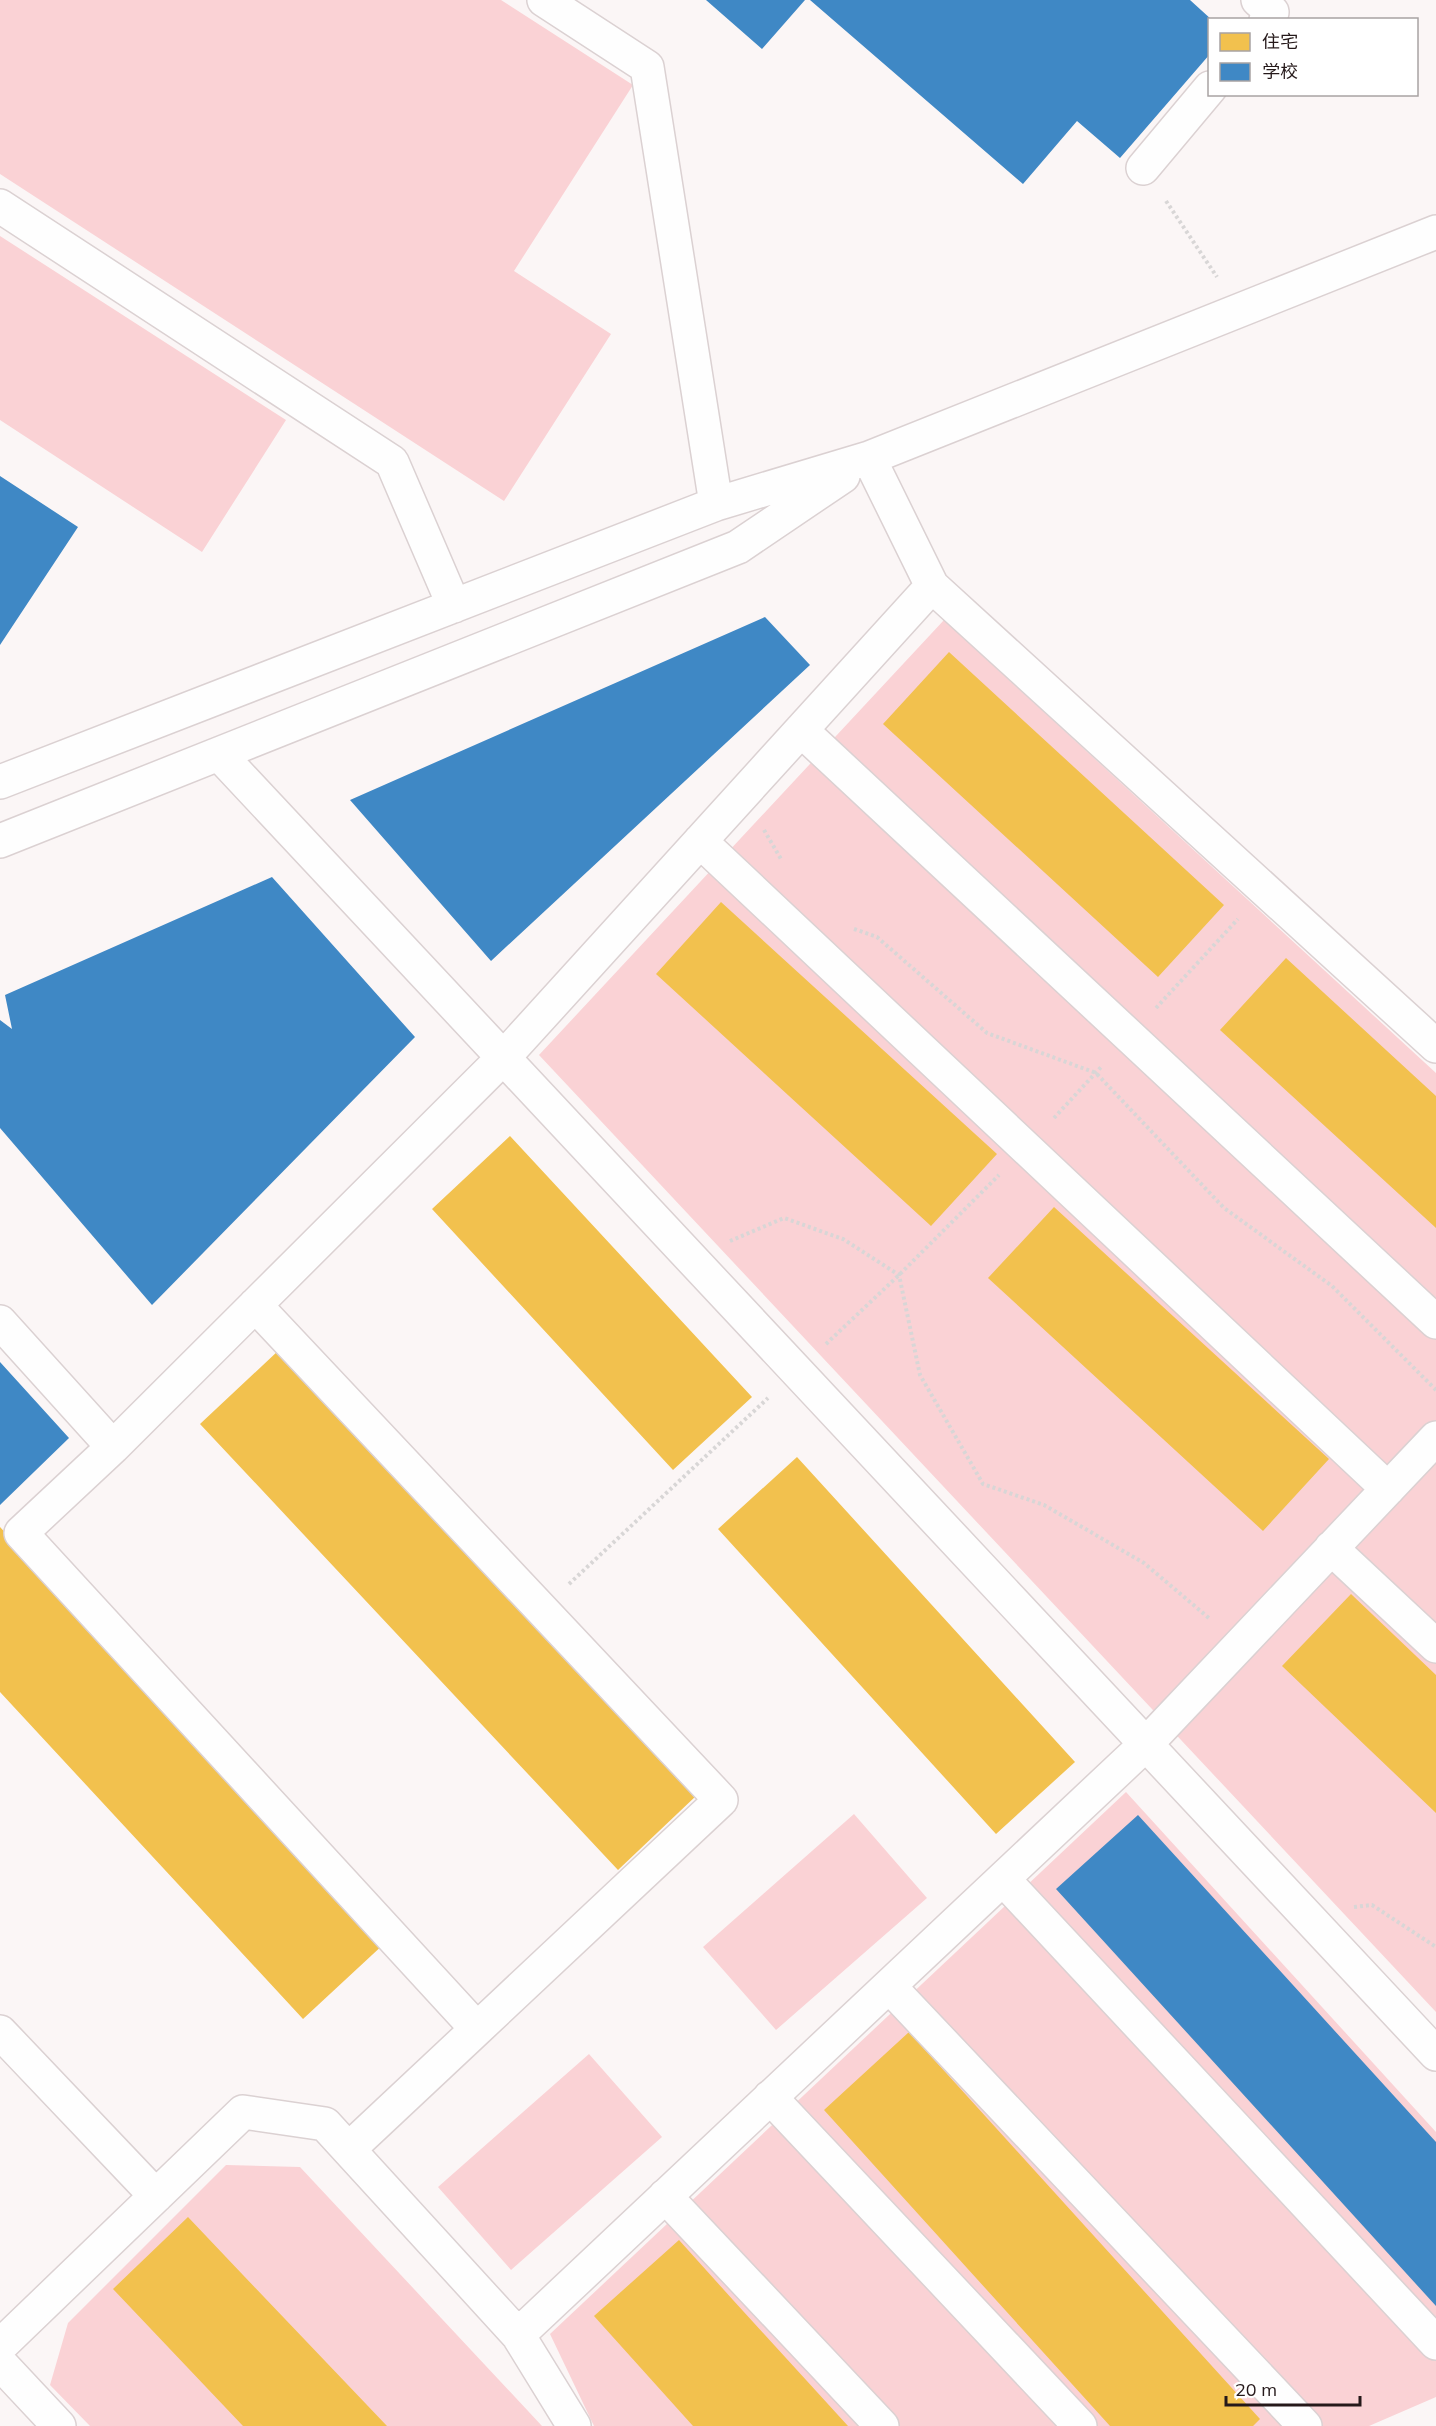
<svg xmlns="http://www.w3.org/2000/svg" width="1436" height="2426" viewBox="0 0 1436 2426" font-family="Mulish,'Noto Sans SC',sans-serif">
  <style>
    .green { fill: #fad2d5 }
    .homes { fill: #f2c14e }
    .schools { fill: #3f88c5 }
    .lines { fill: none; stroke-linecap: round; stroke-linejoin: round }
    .minor-casing { stroke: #dbd1d2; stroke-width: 36 }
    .path { stroke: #d8d6d6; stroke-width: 4; stroke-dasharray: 3 3; stroke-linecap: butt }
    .minor { stroke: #fefefe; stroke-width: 33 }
  </style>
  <rect width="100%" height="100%" fill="#fbf6f6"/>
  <path class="green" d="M 0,0 L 501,0 L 633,85 L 514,271 L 611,334 L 504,501 L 0,174 Z
    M 0,236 L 286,420 L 202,552 L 0,420 Z
    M 944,620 L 1436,1073 L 1436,2012 L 539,1055 Z
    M 1126,1792 L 1436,2132 L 1436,2397 L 1369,2426 L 594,2426 L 550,2334 Z
    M 854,1814 L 927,1898 L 776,2030 L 703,1947 Z
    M 589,2054 L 662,2137 L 511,2270 L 438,2187 Z
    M 226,2165 L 300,2167 L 542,2426 L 90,2426 L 50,2385 L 68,2323 Z"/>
  <path class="homes" d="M 949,652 L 1224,905 L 1158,977 L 883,724 Z
    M 721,902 L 997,1154 L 931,1226 L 656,974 Z
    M 1286,958 L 1436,1096 L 1436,1228 L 1220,1030 Z
    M 510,1136 L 752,1397 L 673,1470 L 432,1209 Z
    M 1054,1207 L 1329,1459 L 1263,1531 L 988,1278 Z
    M 279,1350 L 697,1795 L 618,1870 L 200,1424 Z
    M 797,1457 L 1075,1762 L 996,1834 L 718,1529 Z
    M 0,1527 L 386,1942 L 303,2019 L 0,1692 Z
    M 1351,1594 L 1436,1675 L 1436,1813 L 1282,1666 Z
    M 909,2032 L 1260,2419 L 1253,2426 L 1110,2426 L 824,2110 Z
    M 188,2217 L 243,2275 L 387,2426 L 243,2426 L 113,2289 Z
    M 679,2240 L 733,2300 L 848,2426 L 693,2426 L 594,2316 Z"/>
  <path class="schools" d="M 706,0 L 805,0 L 762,49 Z
    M 810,0 L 1190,0 L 1212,20 L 1210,20 L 1210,54 L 1120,158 L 1077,121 L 1023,184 Z
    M 0,476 L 78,527 L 0,645 Z
    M 765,617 L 810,665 L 491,961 L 350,800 Z
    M 272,877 L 415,1037 L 152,1305 L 0,1128 L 0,1020 L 12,1029 L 5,995 Z
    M 0,1362 L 69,1438 L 0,1505 Z
    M 1138,1815 L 1436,2142 L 1436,2306 L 1056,1889 Z"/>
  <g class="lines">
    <defs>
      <path id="minor" d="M 544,0 L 647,67 L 716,504
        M 1258,0 L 1272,12 L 1266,20
        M 1143,168 L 1210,88
        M 0,206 L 392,462 L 454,606
        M 869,458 L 932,586 L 1436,1046
        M 801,730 L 1436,1322
        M 219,754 L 1436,2054
        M 0,782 L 716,504 L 869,458 L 1436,232
        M 0,841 L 738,547 L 843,476
        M 700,841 L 1388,1489
        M 255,1305 L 721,1800 L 477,2029
        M 0,1322 L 113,1447 L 504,1057 L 932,586
        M 113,1447 L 21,1533 L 477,2029 L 349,2149
        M 1331,1548 L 1436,1646
        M 1003,1879 L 1436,2343
        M 889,1986 L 1305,2426
        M 0,2032 L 156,2196
        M 770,2097 L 1080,2426
        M 665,2196 L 882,2426
        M 518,2335 L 574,2426
        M 0,2346 L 243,2112 L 325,2124 L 518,2335 L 1147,1743 L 1436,1438
        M 0,2363 L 59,2426"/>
    </defs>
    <use href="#minor" class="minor-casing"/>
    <path class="path" d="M 1166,201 L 1217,277
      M 764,830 L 781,859
      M 854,929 L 877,937 L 987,1033 L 1096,1073 L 1224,1208 L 1332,1286 L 1436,1390
      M 1156,1008 L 1238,919
      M 1054,1118 L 1102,1066
      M 730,1241 L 784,1218 L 843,1239 L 899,1275 L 920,1375 L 983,1484 L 1044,1505 L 1144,1563 L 1210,1619
      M 826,1344 L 899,1275 L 999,1175
      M 569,1584 L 768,1398
      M 1354,1907 L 1372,1905 L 1436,1947"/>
    <use href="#minor" class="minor"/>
  </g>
  <rect x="1208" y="18" width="210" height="78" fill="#ffffff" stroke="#a8a3a3" stroke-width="1.5"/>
  <rect x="1220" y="33" width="30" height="18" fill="#f2c14e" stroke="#a8a3a3" stroke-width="1.5"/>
  <text x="1262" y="48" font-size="18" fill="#25191a">住宅</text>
  <rect x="1220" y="63" width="30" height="18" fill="#3f88c5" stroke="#a8a3a3" stroke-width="1.5"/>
  <text x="1262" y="78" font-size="18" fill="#25191a">学校</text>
  <path d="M1226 2396v9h134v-9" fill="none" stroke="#25191a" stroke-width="3"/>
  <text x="1235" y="2396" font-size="18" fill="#25191a" stroke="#ffffff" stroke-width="4.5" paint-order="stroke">20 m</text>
</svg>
